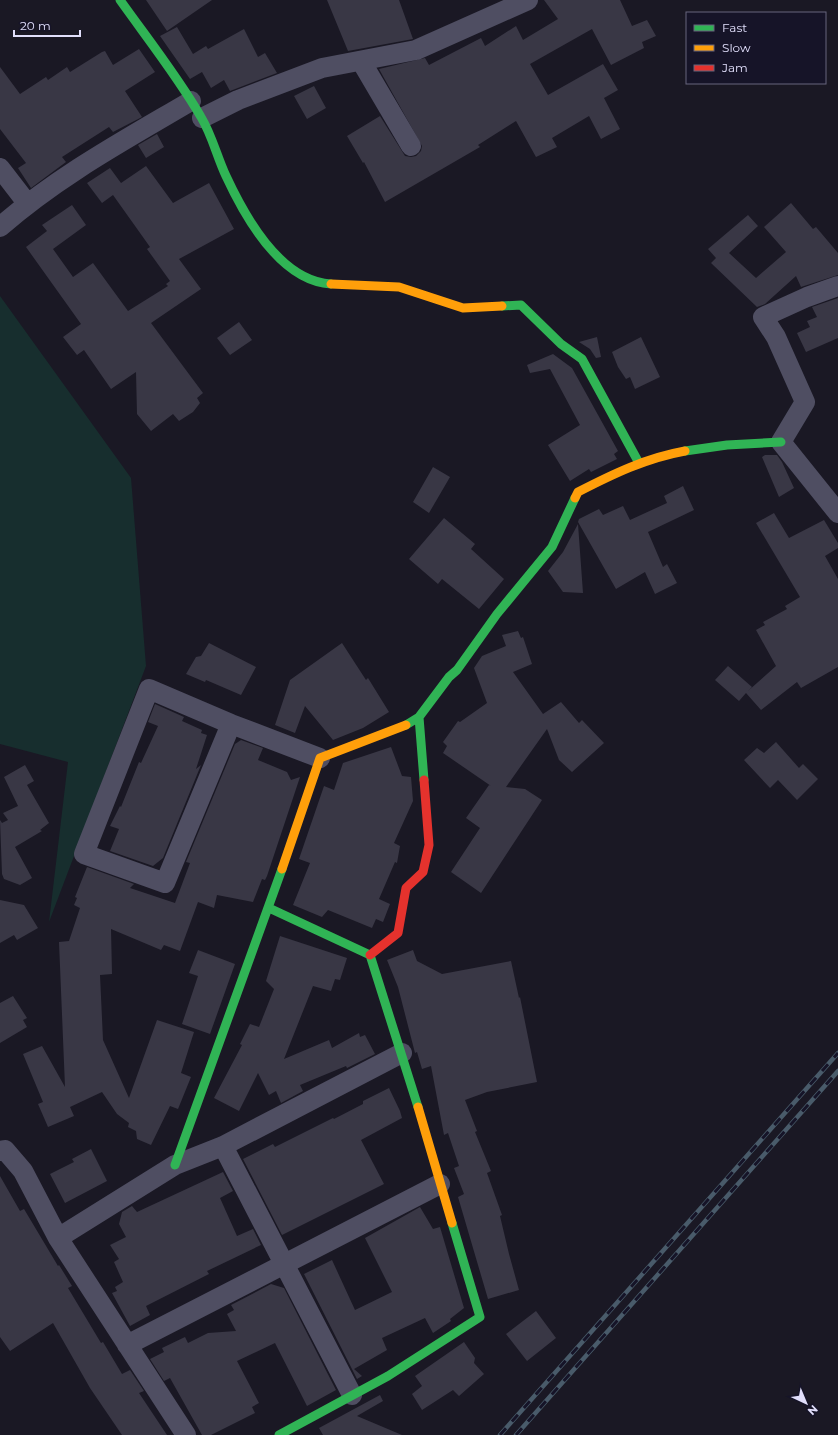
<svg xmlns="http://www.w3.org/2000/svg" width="838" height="1435" viewBox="0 0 838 1435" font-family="Montserrat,sans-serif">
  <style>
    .green { fill: #172e2e }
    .building { fill: #393745 }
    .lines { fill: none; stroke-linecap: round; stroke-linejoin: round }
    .street { stroke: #4f4e62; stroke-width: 20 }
    .fast { stroke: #30b455; stroke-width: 9 }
    .slow { stroke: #ff9f0a; stroke-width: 9 }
    .jam { stroke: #e5322d; stroke-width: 9 }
    .rail-casing { stroke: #495b6a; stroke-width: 4.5 }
    .rail { stroke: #161428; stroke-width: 3; stroke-dasharray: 9; stroke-linecap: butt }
  </style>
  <rect width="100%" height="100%" fill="#1a1824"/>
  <path class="green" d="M 0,296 L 131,478 L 146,666 L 49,922 L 68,762 L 0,744 Z"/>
  <path class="building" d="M 146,0 L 212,0 L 167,31 Z
    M 327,0 L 399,0 L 413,39 L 348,51 Z
    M 544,0 L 620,0 L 632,26 L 647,20 L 656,36 L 642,42 L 644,48 L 611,65 L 592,29 L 530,64 L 548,95 L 603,64 L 618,90 L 604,98 L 620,129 L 601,139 L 589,116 L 552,138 L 557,147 L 536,157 L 516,121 L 478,145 L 480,147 L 385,202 L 364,162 L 363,163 L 347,136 L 380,116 L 405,156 L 411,157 L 416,156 L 421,151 L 422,146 L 379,69 L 425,58 L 429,65 L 481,38 L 485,46 L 516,26 L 523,40 L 558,19 Z
    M 177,27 L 193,54 L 206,46 L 208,49 L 244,29 L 258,57 L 265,53 L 277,73 L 230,91 L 224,80 L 211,88 L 202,72 L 190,79 L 160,36 Z
    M 139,49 L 155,72 L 125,91 L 142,117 L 113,132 L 109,127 L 62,157 L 66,162 L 31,188 L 18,168 L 26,163 L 0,129 L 0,67 L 20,94 L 46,77 L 48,80 L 67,67 L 70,72 L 102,52 L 105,51 L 113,65 Z
    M 314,86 L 326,108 L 307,119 L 294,96 Z
    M 157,134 L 164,147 L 146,158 L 138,145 Z
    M 146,166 L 173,203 L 209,183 L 234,229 L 179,259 L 201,289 L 151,323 L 203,393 L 197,398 L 200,403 L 193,412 L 179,421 L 173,414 L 151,431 L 137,414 L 136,372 L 111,389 L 84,350 L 77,355 L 63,337 L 81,324 L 26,247 L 47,231 L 42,225 L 72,205 L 86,225 L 53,249 L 73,277 L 93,263 L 128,311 L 168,286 L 166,284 L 170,281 L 147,249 L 150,247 L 113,195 L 102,203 L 87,183 L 110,168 L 121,183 Z
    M 791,203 L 813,229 L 816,227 L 838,253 L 838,275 L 801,287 L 796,276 L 765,304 L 757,307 L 711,263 L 716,258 L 708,249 L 748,215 L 758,226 L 729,253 L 756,278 L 786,252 L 764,227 Z
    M 838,298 L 838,338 L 806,352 L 797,333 L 810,327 L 807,321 L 817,317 L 812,307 Z
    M 239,322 L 252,340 L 230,355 L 217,338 Z
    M 597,337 L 601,357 L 596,358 L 590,349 L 579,342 Z
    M 641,337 L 660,377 L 635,389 L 630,377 L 626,379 L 618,367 L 612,352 Z
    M 553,354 L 572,368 L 618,451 L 614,454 L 617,459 L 591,472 L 589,469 L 570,481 L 548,445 L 580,425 L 550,369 L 530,373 L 527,365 Z
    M 765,455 L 777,455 L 782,462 L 794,488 L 779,497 L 762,457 Z
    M 433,467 L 450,477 L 429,513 L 413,502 Z
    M 683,486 L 694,510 L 648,532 L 663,567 L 667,564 L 677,583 L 655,594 L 645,572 L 616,589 L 578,522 L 579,519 L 599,509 L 603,515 L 623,506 L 630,520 L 667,503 L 664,496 Z
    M 774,513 L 789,538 L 824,520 L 838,543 L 838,548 L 825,556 L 838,579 L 838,667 L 801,688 L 797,682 L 761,710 L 746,693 L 739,701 L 715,680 L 728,666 L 752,687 L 748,691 L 776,666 L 756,630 L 765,625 L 763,622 L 787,609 L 785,606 L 800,597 L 756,523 Z
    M 444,518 L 475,544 L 471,549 L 504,579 L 479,609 L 442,579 L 438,584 L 409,559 Z
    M 578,524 L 583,593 L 563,592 L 548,571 L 563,552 Z
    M 518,631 L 521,638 L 523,637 L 532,664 L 513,672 L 543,714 L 561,702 L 579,723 L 582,720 L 604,743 L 572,772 L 559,760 L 547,729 L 506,787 L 525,789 L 542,800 L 481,893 L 451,872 L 480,828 L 466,818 L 489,785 L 491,786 L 443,753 L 447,746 L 443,742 L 458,721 L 460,722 L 487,703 L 474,668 L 482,656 L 506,646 L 502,635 Z
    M 209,643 L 256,667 L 241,695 L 206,680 L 205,682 L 186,674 L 196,657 L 201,656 Z
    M 342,643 L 366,680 L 368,678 L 389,712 L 363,728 L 333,740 L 305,706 L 295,733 L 275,725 L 290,680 Z
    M 155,704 L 184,717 L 182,721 L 202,730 L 201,733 L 207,735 L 196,769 L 201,765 L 163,858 L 153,866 L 110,851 L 119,829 L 110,826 L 120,806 L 121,807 L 139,762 L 141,763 L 158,726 L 148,722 Z
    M 241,740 L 263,748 L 258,760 L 287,772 L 291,780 L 300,777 L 267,876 L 265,880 L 262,879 L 253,902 L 217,895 L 214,908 L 198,902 L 180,951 L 164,945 L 161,950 L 111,929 L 112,974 L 100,975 L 103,1040 L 129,1098 L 157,1020 L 194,1032 L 181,1073 L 191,1077 L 178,1109 L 170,1106 L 151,1145 L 137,1139 L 136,1131 L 128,1127 L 129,1123 L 117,1114 L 102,1092 L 70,1107 L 74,1116 L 48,1127 L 38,1104 L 43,1102 L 23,1054 L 42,1046 L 65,1087 L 59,942 L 69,941 L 80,908 L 74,905 L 77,898 L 75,897 L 87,867 L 134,884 L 130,888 L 175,903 L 190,863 L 186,862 L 235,744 Z
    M 776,742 L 799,768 L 803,764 L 818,779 L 797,800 L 778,780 L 770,788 L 744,760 L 757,748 L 764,753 Z
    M 391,747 L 402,776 L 411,777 L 413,801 L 394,843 L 400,846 L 397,863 L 395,862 L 379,899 L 390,904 L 383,922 L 376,919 L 372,928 L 328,910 L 322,917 L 293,905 L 310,863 L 299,859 L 324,786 L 334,790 L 343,763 Z
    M 25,765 L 34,781 L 27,785 L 49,823 L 40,830 L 42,831 L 15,847 L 32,878 L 20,885 L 4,879 L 2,874 L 0,820 L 2,823 L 8,820 L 3,813 L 18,806 L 4,777 Z
    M 0,900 L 24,905 L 38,928 L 17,940 L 14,935 L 0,943 Z
    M 280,936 L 347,958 L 340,980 L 335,979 L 331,991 L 313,986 L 284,1059 L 329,1040 L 332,1048 L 359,1033 L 360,1037 L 365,1035 L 375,1054 L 347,1068 L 346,1066 L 300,1085 L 303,1091 L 281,1103 L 276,1091 L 269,1095 L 258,1073 L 239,1111 L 214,1098 L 242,1045 L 240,1044 L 250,1024 L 259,1027 L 274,989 L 266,981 Z
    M 198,950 L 235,964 L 210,1034 L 182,1024 L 198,976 L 189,973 Z
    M 413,950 L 417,961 L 442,974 L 511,961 L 519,998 L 520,997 L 537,1082 L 487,1092 L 465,1100 L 477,1131 L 475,1132 L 491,1171 L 487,1173 L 502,1215 L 500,1216 L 509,1254 L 519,1290 L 488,1299 L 458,1197 L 464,1194 L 454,1168 L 459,1166 L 448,1133 L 444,1135 L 431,1066 L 422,1069 L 417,1052 L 415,1053 L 398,987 L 387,960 Z
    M 13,996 L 27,1018 L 23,1020 L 27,1027 L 0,1043 L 0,1003 Z
    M 389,1088 L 400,1111 L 402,1118 L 361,1140 L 384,1184 L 282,1235 L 243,1159 L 273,1144 L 275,1147 L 333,1118 L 334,1119 L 363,1104 L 363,1101 Z
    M 91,1149 L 107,1181 L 65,1203 L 50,1174 L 74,1162 L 72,1159 Z
    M 223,1172 L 233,1191 L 220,1198 L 237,1236 L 253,1229 L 261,1245 L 207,1271 L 209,1274 L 146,1306 L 150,1315 L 130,1326 L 112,1293 L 117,1291 L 115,1287 L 123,1282 L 114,1262 L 119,1259 L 110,1245 L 126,1237 L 119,1224 L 122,1212 L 132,1206 L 137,1212 Z
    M 0,1176 L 20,1211 L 24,1209 L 58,1266 L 59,1265 L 72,1286 L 68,1288 L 101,1343 L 103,1342 L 122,1374 L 130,1370 L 144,1391 L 139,1393 L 167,1435 L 122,1435 L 90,1388 L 53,1323 L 10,1351 L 0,1337 Z
    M 420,1207 L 433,1229 L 440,1227 L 464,1308 L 450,1319 L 451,1321 L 433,1333 L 425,1318 L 382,1338 L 387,1350 L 354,1369 L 362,1376 L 357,1379 L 304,1274 L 332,1260 L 355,1310 L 392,1292 L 365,1238 Z
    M 271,1284 L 284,1288 L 336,1390 L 307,1406 L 275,1343 L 237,1361 L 259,1403 L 252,1407 L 255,1413 L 211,1435 L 202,1435 L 170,1378 L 164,1381 L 150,1359 L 164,1352 L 162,1348 L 185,1337 L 188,1343 L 208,1333 L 236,1331 L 227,1314 L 234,1310 L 231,1305 Z
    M 536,1311 L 556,1338 L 527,1361 L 506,1334 Z
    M 464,1342 L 475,1358 L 474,1363 L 484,1374 L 459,1396 L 453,1390 L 422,1410 L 412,1394 L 422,1386 L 415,1376 Z
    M 380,1395 L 383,1401 L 357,1416 L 402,1435 L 323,1435 L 319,1428 Z"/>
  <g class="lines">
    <path class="street" d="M 361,61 L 411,146
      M 202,118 L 238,100 L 322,68 L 416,50 L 528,0
      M 0,168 L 27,203
      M 0,227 C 58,176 125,140 191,101
      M 838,286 L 807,297 L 763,317 L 776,337 L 805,402 L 781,442 L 838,513
      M 231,724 L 165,883 L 84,854 L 149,689 L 231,724 L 320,758
      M 223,1146 L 352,1395
      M 0,1151 L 5,1150 L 23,1171 L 58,1238 L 186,1435
      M 58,1238 L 175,1165 L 223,1146 L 402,1053
      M 127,1345 L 440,1184"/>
    <path class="fast" d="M 120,0 C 147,38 178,77 201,117 C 212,135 217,157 226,176 C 245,217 280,281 331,284
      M 502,306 L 521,305 L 561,344 L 582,359 L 639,463
      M 685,451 L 727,445 L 781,442
      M 419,717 L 424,780
      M 406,725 L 419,717 L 449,677 L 457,670 L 497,614 L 552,547 L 575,498
      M 269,908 L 370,955 L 418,1107
      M 175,1165 L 282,869
      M 279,1435 L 388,1376 L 480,1317 L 452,1223"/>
    <path class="slow" d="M 331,284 L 399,287 L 463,308 L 502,306
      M 575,498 L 578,492 C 613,474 646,458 685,451
      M 282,869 L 320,758 L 406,725
      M 418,1107 L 452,1223"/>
    <path class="jam" d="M 370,955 L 398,933 L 406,888 L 423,872 L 429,845 L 424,780"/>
    <defs>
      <path id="rail" d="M 500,1435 L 838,1053
        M 516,1435 L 838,1071"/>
    </defs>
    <use href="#rail" class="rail-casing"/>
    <use href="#rail" class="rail"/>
  </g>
  <rect x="686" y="12" width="140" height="72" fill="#161428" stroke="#67657c"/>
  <rect x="694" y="25" width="20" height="6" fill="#30b455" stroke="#67657c"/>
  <text x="722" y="32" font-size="12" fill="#e1dffb">Fast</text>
  <rect x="694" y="45" width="20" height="6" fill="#ff9f0a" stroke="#67657c"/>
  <text x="722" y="52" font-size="12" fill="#e1dffb">Slow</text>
  <rect x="694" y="65" width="20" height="6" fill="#e5322d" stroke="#67657c"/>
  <text x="722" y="72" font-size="12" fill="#e1dffb">Jam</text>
  <g transform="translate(806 1403) rotate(136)" stroke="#161428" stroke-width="3" paint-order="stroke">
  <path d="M0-3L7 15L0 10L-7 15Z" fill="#e1dffb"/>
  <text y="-6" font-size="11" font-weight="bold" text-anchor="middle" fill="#e1dffb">N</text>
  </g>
  <path d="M14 30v6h66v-6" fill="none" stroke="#e1dffb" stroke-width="2"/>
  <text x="20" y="30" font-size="12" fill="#e1dffb" stroke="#161428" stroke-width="3" paint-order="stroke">20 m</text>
</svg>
